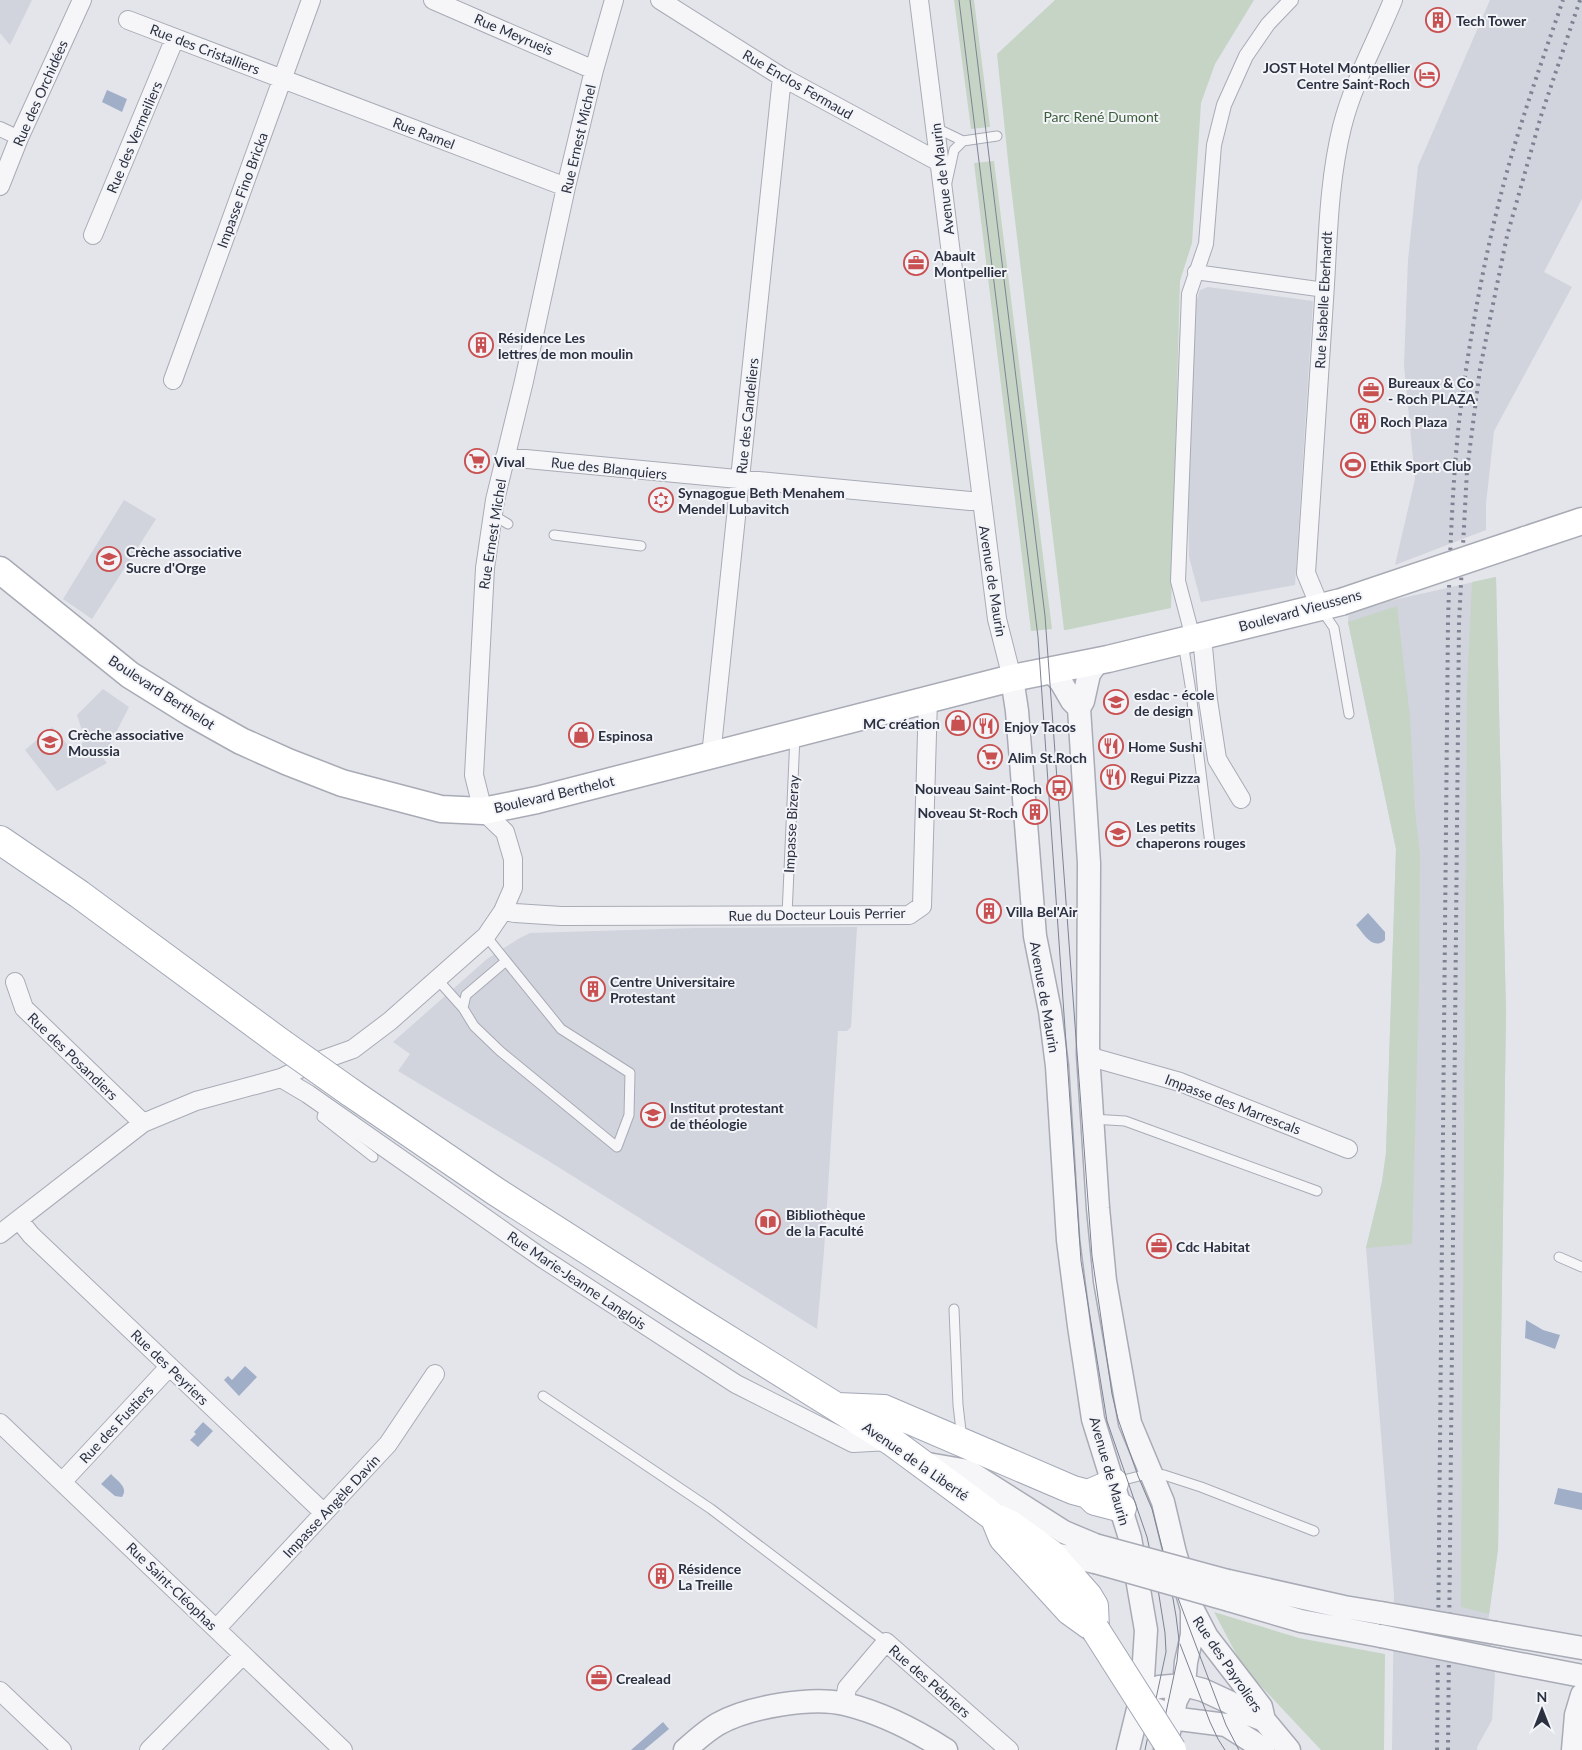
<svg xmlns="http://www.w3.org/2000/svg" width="1582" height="1750" viewBox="0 0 1582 1750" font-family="Lato,sans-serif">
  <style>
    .built { fill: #d1d4dc }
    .green { fill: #c6d4c5 }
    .water { fill: #a0aec8 }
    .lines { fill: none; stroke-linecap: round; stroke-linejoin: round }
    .service-casing { stroke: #a8abb5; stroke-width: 11 }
    .pedestrian-casing { stroke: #a8abb5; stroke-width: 16 }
    .minor-casing { stroke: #a8abb5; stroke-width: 20 }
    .tertiary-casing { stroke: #a8abb5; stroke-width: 25 }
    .secondary-casing { stroke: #a8abb5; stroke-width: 29 }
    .primary-casing { stroke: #a3a8b6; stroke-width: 30 }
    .service { stroke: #f6f6f9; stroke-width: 9 }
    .pedestrian { stroke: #f6f6f9; stroke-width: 14 }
    .minor { stroke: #f6f6f9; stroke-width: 18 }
    .tertiary { stroke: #f6f6f9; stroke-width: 22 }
    .secondary { stroke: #fff; stroke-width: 26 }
    .primary { stroke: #fff; stroke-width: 28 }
    .tram { stroke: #7d8393; stroke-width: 1 }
    .rail { stroke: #7d8393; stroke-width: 4; stroke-dasharray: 2.5 5; stroke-linecap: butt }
    .tertiary-bridge-casing { stroke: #a8abb5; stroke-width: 25; stroke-linecap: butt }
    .secondary-bridge-casing { stroke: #a8abb5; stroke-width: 29; stroke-linecap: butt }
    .primary-bridge-casing { stroke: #a3a8b6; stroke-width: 30; stroke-linecap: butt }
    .tertiary-bridge { stroke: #f6f6f9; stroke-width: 22 }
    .secondary-bridge { stroke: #fff; stroke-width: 26 }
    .primary-bridge { stroke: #fff; stroke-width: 28 }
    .labels { text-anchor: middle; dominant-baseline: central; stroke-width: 4; stroke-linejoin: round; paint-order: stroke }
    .poi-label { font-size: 14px; font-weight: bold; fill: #2c3142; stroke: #f3f4f8; text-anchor: start }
    .street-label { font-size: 14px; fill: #2c3142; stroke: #f3f4f8 }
    .park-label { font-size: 14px; fill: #3b5d3a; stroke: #f3f4f8 }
  </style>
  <rect width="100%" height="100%" fill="#e3e5eb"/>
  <path class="built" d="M 0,0 L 32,0 L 10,45 L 0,33 Z
    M 1490,0 L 1582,0 L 1582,199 L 1544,272 L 1572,287 L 1494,431 L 1486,504 L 1486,530 L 1395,565 L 1415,479 L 1404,365 L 1408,260 L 1418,166 Z
    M 1208,287 L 1313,301 L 1295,585 L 1201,602 L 1189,557 L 1188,478 L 1195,305 L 1200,290 Z
    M 124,500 L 156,519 L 92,619 L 63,599 Z
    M 1496,577 L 1506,1013 L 1498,1549 L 1488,1623 L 1495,1676 L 1492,1720 L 1477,1747 L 1477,1750 L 1392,1750 L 1394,1595 L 1366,1248 L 1382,1182 L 1386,1153 L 1396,849 L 1348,622 L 1349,610 Z
    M 103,689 L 129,707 L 103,758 L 107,763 L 57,791 L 25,750 L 52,727 L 74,752 L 85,740 L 77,715 Z
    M 857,927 L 851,1027 L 847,1031 L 838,1031 L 824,1251 L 817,1329 L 547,1160 L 398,1071 L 410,1054 L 393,1042 L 487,959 L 518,939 L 530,933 L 695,928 Z"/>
  <path class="green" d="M 954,0 L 974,0 L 990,127 L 971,129 Z
    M 1055,0 L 1254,0 L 1215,64 L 1201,103 L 1192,243 L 1180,281 L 1171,608 L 1066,630 L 1064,630 L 1009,170 L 997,54 Z
    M 994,161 L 1052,629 L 1031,631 L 974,163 Z
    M 1496,577 L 1506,1013 L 1498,1549 L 1489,1614 L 1461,1607 L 1467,689 L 1472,582 Z
    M 1397,606 L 1410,717 L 1415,810 L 1420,855 L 1419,988 L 1412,1244 L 1366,1248 L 1382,1182 L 1386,1153 L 1396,849 L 1348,622 Z
    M 1214,1612 L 1299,1638 L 1385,1654 L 1384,1750 L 1321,1750 L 1243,1667 Z"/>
  <path class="water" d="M 107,90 L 127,99 L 122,112 L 102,102 Z
    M 1368,913 L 1385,932 L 1385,940 C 1373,951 1364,934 1356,925 Z
    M 1526,1320 L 1543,1330 L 1560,1335 L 1555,1349 L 1525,1338 Z
    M 245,1366 L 257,1377 L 239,1396 L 224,1380 L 228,1376 L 232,1380 Z
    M 203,1422 L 213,1431 L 198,1447 L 190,1440 L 196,1434 L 194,1432 Z
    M 111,1474 C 117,1481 129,1487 122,1497 L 115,1496 L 101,1484 Z
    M 1558,1488 L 1582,1493 L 1582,1510 L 1554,1504 Z
    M 663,1722 L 669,1729 L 644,1750 L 631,1750 Z"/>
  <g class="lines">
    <defs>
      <path id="service" d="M 936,128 L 963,141 L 997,136
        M 947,182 L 954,150 L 963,141
        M 493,515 L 508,524
        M 554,535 L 641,546
        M 1321,609 L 1334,628 L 1349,714
        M 1183,643 L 1190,685 L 1210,844
        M 787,915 L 795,736
        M 486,936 L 506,961 L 561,1029 L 630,1073 L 629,1115 L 617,1147 L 500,1051 L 474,1026 L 463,1008 L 466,995 L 506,961
        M 437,979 L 463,1008
        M 325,1107 L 322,1117 L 373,1157
        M 1092,1119 L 1125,1121 L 1317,1191
        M 1559,1257 L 1582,1267
        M 954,1309 L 958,1405 L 962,1439
        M 543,1396 L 711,1509 L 886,1642
        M 1116,1482 L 1151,1473 L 1164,1475 L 1201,1487 L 1314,1531"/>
      <path id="pedestrian" d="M 0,129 L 19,138
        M 1195,272 L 1325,290
        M 1193,638 L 1178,581 L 1189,294 L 1206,244 L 1214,145 L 1224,105 L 1246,56 L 1268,24 L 1291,0"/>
      <path id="minor" d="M 433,0 L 594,70
        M 660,0 L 782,77 L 941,163
        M 919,0 L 997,619 L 1012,678
        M 128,20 L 566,187
        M 0,186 L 19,138 L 82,0
        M 93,235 L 175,38
        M 173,380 L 311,0
        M 505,457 L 970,501 L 981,500
        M 1320,607 L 1306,573 C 1312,482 1318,391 1324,300 C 1328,242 1328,184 1342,127 C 1353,83 1376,42 1393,0
        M 1202,636 L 1208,700 L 1217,759 L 1241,799
        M 711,756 L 782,77
        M 503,911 L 515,913 L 561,916 L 909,915 L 922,906 L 928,699
        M 15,982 L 24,1008 L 143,1123
        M 1088,1054 L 1098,1059 L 1180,1082 L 1348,1149
        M 281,1078 L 308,1094 L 542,1258 L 736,1384 L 853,1443 L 890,1441
        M 19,1220 L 31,1235 L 324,1513
        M 0,1234 L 143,1123 L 196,1101 L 281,1078 L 308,1065 L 353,1049 L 390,1021 L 486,936 L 503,911 L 513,888 L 513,859 L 505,832 L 483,811 L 474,775 L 485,568 L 495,500 L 524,381 L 566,187 L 594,70 L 614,0
        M 0,1423 L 343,1750
        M 62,1482 L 169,1367
        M 216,1629 L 388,1444 L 435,1374
        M 0,1691 L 62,1750
        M 844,1704 L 847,1688 L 886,1642 L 1009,1750
        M 149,1750 L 243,1655"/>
      <path id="tertiary" d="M 1098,661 L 1089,674 L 1083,701 L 1079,708 L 1089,863 L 1088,1054 L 1098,1208 L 1105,1281 L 1130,1423 L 1163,1502 L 1175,1553 L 1192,1609 L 1192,1635 L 1186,1662 L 1184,1685 L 1176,1700 L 1165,1750
        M 1050,670 L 1061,682 L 1072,701 L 1079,708
        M 1012,678 L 1017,711 L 1035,936 L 1050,1011 L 1057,1066 L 1068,1240 L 1079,1326 L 1093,1419 L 1130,1538 L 1146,1630 L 1142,1693 L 1128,1750
        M 922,1463 L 968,1471 L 1064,1532 L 1095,1545
        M 1044,1552 L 1095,1562
        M 1228,1581 L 1344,1607 L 1381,1613
        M 1229,1600 L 1301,1621 L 1381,1636
        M 1193,1610 L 1207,1637 L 1261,1707 L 1264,1720
        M 1496,1633 L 1582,1648
        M 1499,1660 L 1582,1676
        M 1142,1693 L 1159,1687 L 1184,1685 L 1203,1690 L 1229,1702 L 1251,1715 L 1264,1720 L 1289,1750
        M 1158,1710 L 1171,1718 L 1226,1725 L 1253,1742 L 1263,1750
        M 685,1750 C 695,1741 706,1731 718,1724 C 748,1707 812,1696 845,1704 C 882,1713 915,1730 946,1750
        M 1573,1750 L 1576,1715 L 1582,1695"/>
      <path id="secondary" d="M 1525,540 L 1582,521
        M 0,570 L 130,675 L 191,713 L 241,741 L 288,762 L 342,783 L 441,809 L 483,811 L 537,800 L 1012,678 L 1108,659 L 1341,602"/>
      <path id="primary" d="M 0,840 L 79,894 L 281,1043
        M 350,1092 L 495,1191 L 692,1317 L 891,1441 L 994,1517 L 1011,1525 L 1050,1553 L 1088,1596 L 1094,1606 L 1095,1629
        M 838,1407 L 884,1409 L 1073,1490 L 1088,1494 L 1095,1501 L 1122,1508
        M 1088,1494 L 1114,1483
        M 996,1521 L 1003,1538 L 1070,1611 L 1095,1629"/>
    </defs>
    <use href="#service" class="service-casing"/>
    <use href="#pedestrian" class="pedestrian-casing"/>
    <use href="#minor" class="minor-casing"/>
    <use href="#tertiary" class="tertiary-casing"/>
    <use href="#secondary" class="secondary-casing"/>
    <use href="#primary" class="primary-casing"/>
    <use href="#service" class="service"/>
    <use href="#pedestrian" class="pedestrian"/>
    <use href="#minor" class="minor"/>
    <use href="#tertiary" class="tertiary"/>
    <use href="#secondary" class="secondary"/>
    <use href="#primary" class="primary"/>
    <path class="tram" d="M 959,0 L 1038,637 L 1081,1261 L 1107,1421 L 1147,1537 L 1157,1583 L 1165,1633 L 1166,1652 L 1145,1750
      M 970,0 L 1045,616 L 1092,1256 L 1112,1394 L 1118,1419 L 1138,1476 L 1152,1509 L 1168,1570 L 1176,1616 L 1179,1640 L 1177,1661 L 1158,1750
      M 1178,1598 L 1226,1725 L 1239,1750
      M 1180,1644 L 1210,1722 L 1218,1739 L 1225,1750"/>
    <path class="rail" d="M 1437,1750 L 1448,622 C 1450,555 1452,488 1459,422 C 1468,348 1481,274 1499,202 C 1516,133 1540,67 1563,0
      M 1448,1750 L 1459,622 L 1467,470 L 1480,369 L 1490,319 L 1507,236 L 1541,116 L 1580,0"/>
    <defs>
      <path id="tertiary-bridge" d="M 1095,1545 L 1228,1581
        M 1095,1562 L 1229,1600
        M 1381,1613 L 1496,1633
        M 1381,1636 L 1499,1660"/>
      <path id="secondary-bridge" d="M 1341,602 L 1525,540"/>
      <path id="primary-bridge" d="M 281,1043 L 350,1092
        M 1095,1629 L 1172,1750"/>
    </defs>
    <use href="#tertiary-bridge" class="tertiary-bridge-casing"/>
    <use href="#secondary-bridge" class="secondary-bridge-casing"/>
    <use href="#primary-bridge" class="primary-bridge-casing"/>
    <use href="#tertiary-bridge" class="tertiary-bridge"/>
    <use href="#secondary-bridge" class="secondary-bridge"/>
    <use href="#primary-bridge" class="primary-bridge"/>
  </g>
  <defs>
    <symbol id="building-ring" viewBox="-11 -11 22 22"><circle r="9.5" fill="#f3f4f8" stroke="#c85051" stroke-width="1.5"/><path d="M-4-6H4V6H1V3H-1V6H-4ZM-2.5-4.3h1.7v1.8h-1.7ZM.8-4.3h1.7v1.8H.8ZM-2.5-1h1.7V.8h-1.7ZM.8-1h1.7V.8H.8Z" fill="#c85051"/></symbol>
    <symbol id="hotel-ring" viewBox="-11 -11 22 22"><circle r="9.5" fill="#f3f4f8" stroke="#c85051" stroke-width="1.5"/><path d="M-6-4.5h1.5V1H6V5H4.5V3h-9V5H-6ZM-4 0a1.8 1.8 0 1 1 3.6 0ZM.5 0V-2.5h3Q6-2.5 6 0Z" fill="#c85051"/></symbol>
    <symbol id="office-ring" viewBox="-11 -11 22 22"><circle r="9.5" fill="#f3f4f8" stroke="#c85051" stroke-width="1.5"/><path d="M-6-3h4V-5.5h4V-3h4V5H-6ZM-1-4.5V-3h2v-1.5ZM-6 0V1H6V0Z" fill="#c85051"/></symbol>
    <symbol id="supermarket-ring" viewBox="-11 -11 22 22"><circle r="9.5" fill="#f3f4f8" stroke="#c85051" stroke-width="1.5"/><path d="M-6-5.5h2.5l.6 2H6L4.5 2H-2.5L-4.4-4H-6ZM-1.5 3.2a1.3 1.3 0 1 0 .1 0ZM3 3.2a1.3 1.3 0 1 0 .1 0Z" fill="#c85051"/></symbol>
    <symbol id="stadium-ring" viewBox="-11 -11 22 22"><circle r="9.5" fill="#f3f4f8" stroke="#c85051" stroke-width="1.5"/><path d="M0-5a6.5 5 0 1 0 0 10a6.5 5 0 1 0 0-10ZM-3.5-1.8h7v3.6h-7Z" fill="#c85051"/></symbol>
    <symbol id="synagogue-ring" viewBox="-11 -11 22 22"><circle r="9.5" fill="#f3f4f8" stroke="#c85051" stroke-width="1.5"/><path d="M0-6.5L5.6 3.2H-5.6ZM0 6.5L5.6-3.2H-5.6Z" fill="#c85051"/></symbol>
    <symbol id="school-ring" viewBox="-11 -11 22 22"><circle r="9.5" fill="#f3f4f8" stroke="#c85051" stroke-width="1.5"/><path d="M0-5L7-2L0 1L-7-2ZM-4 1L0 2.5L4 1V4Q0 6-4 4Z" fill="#c85051"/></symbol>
    <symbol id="university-ring" viewBox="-11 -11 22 22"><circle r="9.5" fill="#f3f4f8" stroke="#c85051" stroke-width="1.5"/><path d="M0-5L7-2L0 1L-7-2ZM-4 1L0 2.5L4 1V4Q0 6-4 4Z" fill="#c85051"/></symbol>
    <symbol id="shop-ring" viewBox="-11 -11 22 22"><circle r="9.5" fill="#f3f4f8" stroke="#c85051" stroke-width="1.5"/><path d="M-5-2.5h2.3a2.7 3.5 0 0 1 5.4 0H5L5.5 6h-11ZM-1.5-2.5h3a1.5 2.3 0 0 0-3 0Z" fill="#c85051"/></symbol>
    <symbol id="restaurant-ring" viewBox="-11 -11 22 22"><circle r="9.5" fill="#f3f4f8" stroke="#c85051" stroke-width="1.5"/><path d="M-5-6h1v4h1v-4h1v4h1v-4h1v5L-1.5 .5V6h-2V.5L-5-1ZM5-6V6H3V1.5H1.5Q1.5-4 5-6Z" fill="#c85051"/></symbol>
    <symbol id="bus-ring" viewBox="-11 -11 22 22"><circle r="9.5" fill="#f3f4f8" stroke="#c85051" stroke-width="1.5"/><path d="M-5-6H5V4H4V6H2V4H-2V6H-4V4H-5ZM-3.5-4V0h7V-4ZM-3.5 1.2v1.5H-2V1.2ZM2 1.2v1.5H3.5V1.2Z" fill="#c85051"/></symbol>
    <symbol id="library-ring" viewBox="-11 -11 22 22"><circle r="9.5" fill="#f3f4f8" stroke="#c85051" stroke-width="1.5"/><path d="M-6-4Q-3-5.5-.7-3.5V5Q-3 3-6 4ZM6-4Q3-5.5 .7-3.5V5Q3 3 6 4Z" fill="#c85051"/></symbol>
  </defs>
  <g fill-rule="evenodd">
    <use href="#building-ring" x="1424" y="6" width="28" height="28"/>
    <use href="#hotel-ring" x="1413" y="61" width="28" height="28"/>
    <use href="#office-ring" x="902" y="249" width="28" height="28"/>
    <use href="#building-ring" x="467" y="331" width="28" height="28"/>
    <use href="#office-ring" x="1357" y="376" width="28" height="28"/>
    <use href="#building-ring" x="1349" y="407" width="28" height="28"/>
    <use href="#supermarket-ring" x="463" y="447" width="28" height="28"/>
    <use href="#stadium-ring" x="1339" y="451" width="28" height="28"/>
    <use href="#synagogue-ring" x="647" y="486" width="28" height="28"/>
    <use href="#school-ring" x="95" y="545" width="28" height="28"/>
    <use href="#university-ring" x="1102" y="688" width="28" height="28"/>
    <use href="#shop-ring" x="944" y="709" width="28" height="28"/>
    <use href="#restaurant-ring" x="972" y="712" width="28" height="28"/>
    <use href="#shop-ring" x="567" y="721" width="28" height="28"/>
    <use href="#school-ring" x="36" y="728" width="28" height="28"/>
    <use href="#restaurant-ring" x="1097" y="732" width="28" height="28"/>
    <use href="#supermarket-ring" x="976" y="743" width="28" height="28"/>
    <use href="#restaurant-ring" x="1099" y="763" width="28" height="28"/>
    <use href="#bus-ring" x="1045" y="774" width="28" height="28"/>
    <use href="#building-ring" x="1021" y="798" width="28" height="28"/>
    <use href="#school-ring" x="1104" y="820" width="28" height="28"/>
    <use href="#building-ring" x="975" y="897" width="28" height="28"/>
    <use href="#building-ring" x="579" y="975" width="28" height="28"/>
    <use href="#university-ring" x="639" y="1101" width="28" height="28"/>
    <use href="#library-ring" x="754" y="1208" width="28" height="28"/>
    <use href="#office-ring" x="1145" y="1232" width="28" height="28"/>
    <use href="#building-ring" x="647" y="1562" width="28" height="28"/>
    <use href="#office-ring" x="585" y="1664" width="28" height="28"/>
  </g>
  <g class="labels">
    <g class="poi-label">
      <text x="1456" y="20">Tech Tower</text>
      <text x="1410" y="67" text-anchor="end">JOST Hotel Montpellier<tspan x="1410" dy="16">Centre Saint-Roch</tspan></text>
      <text x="934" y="255">Abault<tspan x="934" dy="16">Montpellier</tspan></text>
      <text x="498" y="337">Résidence Les<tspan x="498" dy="16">lettres de mon moulin</tspan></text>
      <text x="1388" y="382">Bureaux &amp; Co<tspan x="1388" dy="16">- Roch PLAZA</tspan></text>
      <text x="1380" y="421">Roch Plaza</text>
      <text x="494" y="461">Vival</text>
      <text x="1370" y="465">Ethik Sport Club</text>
      <text x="678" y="492">Synagogue Beth Menahem<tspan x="678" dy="16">Mendel Lubavitch</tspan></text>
      <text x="126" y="551">Crèche associative<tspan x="126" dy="16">Sucre d'Orge</tspan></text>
      <text x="1134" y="694">esdac - école<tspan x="1134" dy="16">de design</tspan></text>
      <text x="940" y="723" text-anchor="end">MC création</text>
      <text x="1004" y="726">Enjoy Tacos</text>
      <text x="68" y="734">Crèche associative<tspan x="68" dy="16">Moussia</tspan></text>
      <text x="598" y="735">Espinosa</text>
      <text x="1128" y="746">Home Sushi</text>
      <text x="1008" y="757">Alim St.Roch</text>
      <text x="1130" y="777">Regui Pizza</text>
      <text x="1042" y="788" text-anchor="end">Nouveau Saint-Roch</text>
      <text x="1018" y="812" text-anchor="end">Noveau St-Roch</text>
      <text x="1136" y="826">Les petits<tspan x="1136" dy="16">chaperons rouges</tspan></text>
      <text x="1006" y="911">Villa Bel'Air</text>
      <text x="610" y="981">Centre Universitaire<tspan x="610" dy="16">Protestant</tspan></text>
      <text x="670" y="1107">Institut protestant<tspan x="670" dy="16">de théologie</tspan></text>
      <text x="786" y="1214">Bibliothèque<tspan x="786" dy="16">de la Faculté</tspan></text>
      <text x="1176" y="1246">Cdc Habitat</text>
      <text x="678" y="1568">Résidence<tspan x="678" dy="16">La Treille</tspan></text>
      <text x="616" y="1678">Crealead</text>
    </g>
    <g class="street-label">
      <text transform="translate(514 34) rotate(23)">Rue Meyrueis</text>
      <text transform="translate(205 49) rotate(21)">Rue des Cristalliers</text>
      <text transform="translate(798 84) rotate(30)">Rue Enclos Fermaud</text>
      <text transform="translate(40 93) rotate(-66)">Rue des Orchidées</text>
      <text transform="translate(424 133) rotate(21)">Rue Ramel</text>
      <text transform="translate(134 137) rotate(-67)">Rue des Vermeiliers</text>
      <text transform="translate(578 139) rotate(-77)">Rue Ernest Michel</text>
      <text transform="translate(942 179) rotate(-97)">Avenue de Maurin</text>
      <text transform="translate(242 190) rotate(-70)">Impasse Fino Bricka</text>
      <text transform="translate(1323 300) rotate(-87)">Rue Isabelle Eberhardt</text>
      <text transform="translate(747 416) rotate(-84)">Rue des Candeliers</text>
      <text transform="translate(609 468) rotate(6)">Rue des Blanquiers</text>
      <text transform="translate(492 534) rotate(-81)">Rue Ernest Michel</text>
      <text transform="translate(993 581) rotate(81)">Avenue de Maurin</text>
      <text transform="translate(1300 610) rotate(-15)">Boulevard Vieussens</text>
      <text transform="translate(162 692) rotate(33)">Boulevard Berthelot</text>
      <text transform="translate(554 794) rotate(-13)">Boulevard Berthelot</text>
      <text transform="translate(791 824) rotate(-87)">Impasse Bizeray</text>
      <text transform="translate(817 914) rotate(-1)">Rue du Docteur Louis Perrier</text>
      <text transform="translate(1045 997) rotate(80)">Avenue de Maurin</text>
      <text transform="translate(73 1056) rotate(44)">Rue des Posandiers</text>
      <text transform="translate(1233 1104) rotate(21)">Impasse des Marrescals</text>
      <text transform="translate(577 1280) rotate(34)">Rue Marie-Jeanne Langlois</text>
      <text transform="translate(170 1367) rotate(44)">Rue des Peyriers</text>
      <text transform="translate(116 1424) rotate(-47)">Rue des Fustiers</text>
      <text transform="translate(916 1461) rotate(35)">Avenue de la Liberté</text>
      <text transform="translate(1110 1471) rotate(74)">Avenue de Maurin</text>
      <text transform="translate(331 1506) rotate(-47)">Impasse Angèle Davin</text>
      <text transform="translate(172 1586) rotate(44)">Rue Saint-Cléophas</text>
      <text transform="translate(1228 1664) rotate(56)">Rue des Payroliers</text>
      <text transform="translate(930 1681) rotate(41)">Rue des Pébriers</text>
    </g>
    <g class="park-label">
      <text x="1101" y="116">Parc René Dumont</text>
    </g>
  </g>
  <g transform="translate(1542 1710)" stroke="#f3f4f8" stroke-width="4" paint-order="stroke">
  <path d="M0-4L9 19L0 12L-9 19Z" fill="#2c3142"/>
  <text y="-8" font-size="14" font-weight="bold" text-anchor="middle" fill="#2c3142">N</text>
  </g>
</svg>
